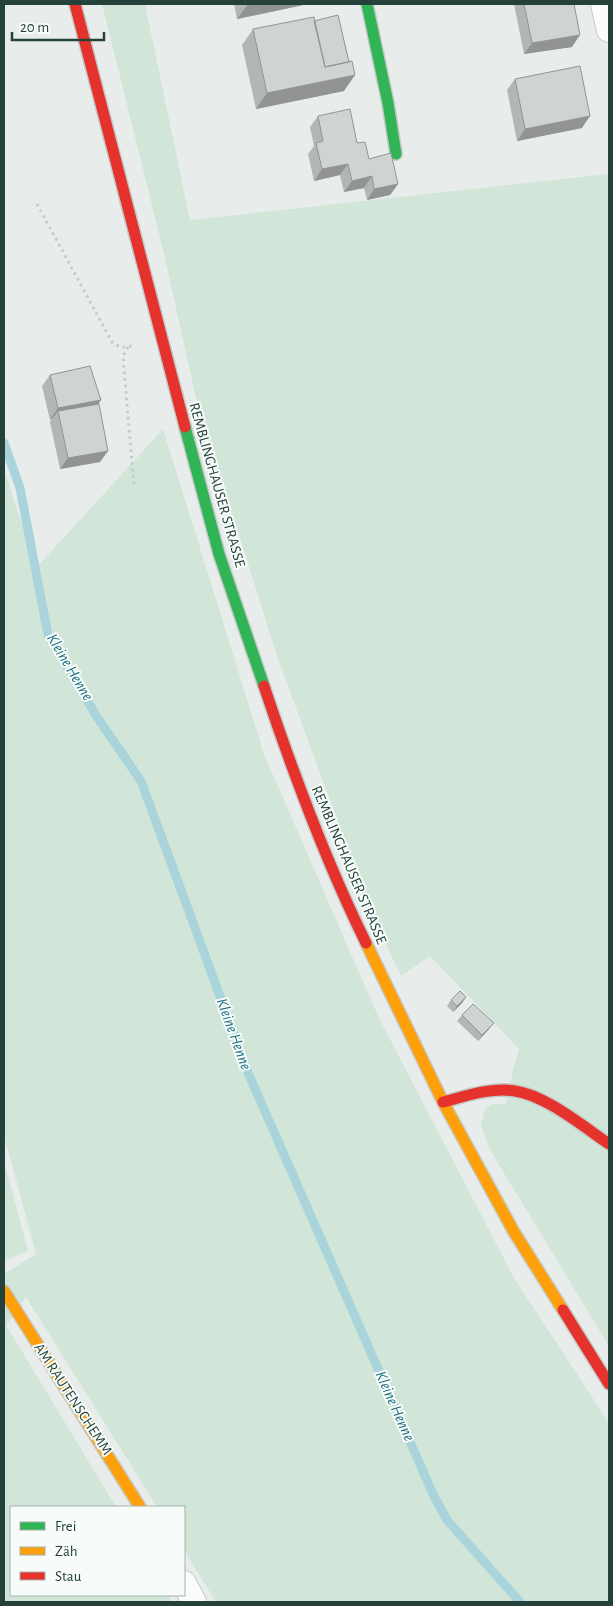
<svg xmlns="http://www.w3.org/2000/svg" width="613" height="1606" viewBox="0 0 613 1606" font-family="'Alegreya Sans',sans-serif">
  <style>
    .green { fill: #d1e6d8 }
    .lines { fill: none; stroke-linecap: round; stroke-linejoin: round }
    .stream { stroke: #a9d4db; stroke-width: 9 }
    .street-casing { stroke: #c5cac8; stroke-width: 26 }
    .fast-casing { stroke: #c3cbc8; stroke-width: 14 }
    .slow-casing { stroke: #c3cbc8; stroke-width: 14 }
    .jam-casing { stroke: #c3cbc8; stroke-width: 14 }
    .path { stroke: #c3ccca; stroke-width: 3; stroke-dasharray: 2.5 4; stroke-linecap: butt }
    .street { stroke: #fcfcfc; stroke-width: 24 }
    .fast { stroke: #30b455; stroke-width: 11 }
    .slow { stroke: #ff9f0a; stroke-width: 11 }
    .jam { stroke: #e5322d; stroke-width: 11 }
    .wall { fill: #b2b6b5 }
    .shaded-wall { fill: #919493 }
    .building { fill: #cfd4d2; stroke: #919493 }
    .labels { text-anchor: middle; dominant-baseline: central; stroke-width: 4; stroke-linejoin: round; paint-order: stroke }
    .street-label { font-size: 15px; fill: #24423a; stroke: #f7fbf9 }
    .water-label { font-size: 16px; font-style: italic; fill: #1c6f80; stroke: #f7fbf9 }
  </style>
  <rect width="100%" height="100%" fill="#e8edeb"/>
  <path class="green" d="M 102,4 L 145,4 L 190,220 L 609,174 L 609,1346 L 490,1150 L 481,1126 L 484,1111 L 492,1104 L 506,1104 L 514,1066 L 519,1049 L 430,956 L 401,976 L 371,912 L 277,656 L 196,398 L 164,254 Z
    M 163,429 L 264,754 L 378,1016 L 514,1278 L 609,1423 L 609,1602 L 216,1602 L 184,1550 L 184,1507 L 157,1507 L 26,1297 L 6,1325 L 116,1507 L 11,1507 L 11,1595 L 168,1595 L 173,1602 L 4,1602 L 4,1274 L 36,1254 L 4,1135 L 4,469 L 36,568 Z
    M 4,1161 L 28,1251 L 4,1261 Z"/>
  <g class="lines">
    <path class="stream" d="M 4,443 L 20,488 L 48,635 L 97,717 L 141,781 L 249,1075 L 433,1494 L 447,1520 L 520,1602"/>
    <defs>
      <path id="street" d="M 603,4 L 609,30
        M 184,1583 L 194,1602"/>
      <path id="fast" d="M 367,4 L 388,103 L 396,154
        M 185,427 L 219,554 L 264,686"/>
      <path id="slow" d="M 366,943 L 443,1102 L 514,1232 L 563,1310
        M 4,1291 L 140,1507"/>
      <path id="jam" d="M 75,4 L 185,427
        M 264,686 C 293,773 325,860 366,943
        M 443,1102 C 466,1096 491,1087 515,1091 C 545,1095 584,1127 609,1144
        M 563,1310 L 609,1384"/>
    </defs>
    <use href="#street" class="street-casing"/>
    <use href="#fast" class="fast-casing"/>
    <use href="#slow" class="slow-casing"/>
    <use href="#jam" class="jam-casing"/>
    <path class="path" d="M 37,204 L 112,342 C 118,348 126,348 134,345
      M 128,347 L 123,356 L 134,486"/>
    <use href="#street" class="street"/>
    <use href="#fast" class="fast"/>
    <use href="#slow" class="slow"/>
    <use href="#jam" class="jam"/>
  </g>
  <path class="wall" d="M 234,4 L 308,4 L 237,19 Z
    M 514,4 L 574,4 L 572,47 L 524,54 Z
    M 314,21 L 344,91 L 256,109 L 242,45 L 253,29 Z
    M 515,79 L 582,128 L 517,141 L 507,90 Z
    M 318,116 L 357,143 L 369,159 L 398,184 L 390,195 L 367,200 L 364,188 L 344,192 L 340,175 L 314,181 L 308,154 L 314,146 L 310,127 Z
    M 50,375 L 98,404 L 100,462 L 60,469 L 50,422 L 52,419 L 50,420 L 42,386 Z
    M 466,997 L 462,1003 L 453,1012 L 447,1006 L 451,1000 Z
    M 462,1015 L 489,1029 L 478,1041 L 457,1021 Z"/>
  <path class="shaded-wall" d="M 248,4 L 308,4 L 237,19 Z
    M 580,35 L 572,47 L 524,54 L 532,43 Z
    M 355,75 L 344,91 L 256,109 L 267,93 Z
    M 590,116 L 582,128 L 517,141 L 525,129 Z
    M 348,164 L 340,175 L 314,181 L 322,169 Z
    M 372,176 L 364,188 L 344,192 L 352,181 Z
    M 398,184 L 390,195 L 367,200 L 374,189 Z
    M 101,400 L 94,411 L 58,411 L 52,419 L 50,420 L 58,408 Z
    M 108,451 L 100,462 L 60,469 L 68,458 Z
    M 466,997 L 462,1003 L 453,1012 L 457,1006 Z
    M 494,1023 L 489,1029 L 478,1041 L 482,1035 Z"/>
  <path class="building" d="M 524,4 L 574,4 L 580,35 L 532,43 Z
    M 338,15 L 349,62 L 325,67 L 314,21 Z
    M 314,17 L 325,67 L 352,61 L 355,75 L 267,93 L 253,29 Z
    M 580,66 L 590,116 L 525,129 L 515,79 Z
    M 350,109 L 357,143 L 365,142 L 369,159 L 391,153 L 398,184 L 374,189 L 372,176 L 352,181 L 348,164 L 322,169 L 316,143 L 323,141 L 318,116 Z
    M 90,366 L 101,400 L 58,408 L 50,375 Z
    M 99,404 L 108,451 L 68,458 L 58,411 Z
    M 460,991 L 466,997 L 457,1006 L 451,1000 Z
    M 473,1004 L 494,1023 L 482,1035 L 462,1015 Z"/>
  <g class="labels">
    <g class="street-label">
      <text transform="translate(217 485) rotate(74)">REMBLINGHAUSER STRASSE</text>
      <text transform="translate(349 865) rotate(67)">REMBLINGHAUSER STRASSE</text>
      <text transform="translate(73 1399) rotate(57)">AM RAUTENSCHEMM</text>
    </g>
    <g class="water-label">
      <text transform="translate(70 667) rotate(59)">Kleine Henne</text>
      <text transform="translate(234 1034) rotate(70)">Kleine Henne</text>
      <text transform="translate(395 1406) rotate(66)">Kleine Henne</text>
    </g>
  </g>
  <rect width="613" height="1606" fill="none" stroke="#24423a" stroke-width="10"/>
  <rect x="10" y="1506" width="175" height="90" fill="#f7fbf9" stroke="#a3b1ad"/>
  <rect x="20" y="1522" width="25" height="8" fill="#30b455" stroke="#a3b1ad"/>
  <text x="55" y="1531" font-size="15" fill="#24423a">Frei</text>
  <rect x="20" y="1547" width="25" height="8" fill="#ff9f0a" stroke="#a3b1ad"/>
  <text x="55" y="1556" font-size="15" fill="#24423a">Zäh</text>
  <rect x="20" y="1572" width="25" height="8" fill="#e5322d" stroke="#a3b1ad"/>
  <text x="55" y="1581" font-size="15" fill="#24423a">Stau</text>
  <path d="M12 32v8h92v-8" fill="none" stroke="#24423a" stroke-width="2.5"/>
  <text x="20" y="32" font-size="15" fill="#24423a" stroke="#f7fbf9" stroke-width="4" paint-order="stroke">20 m</text>
</svg>
